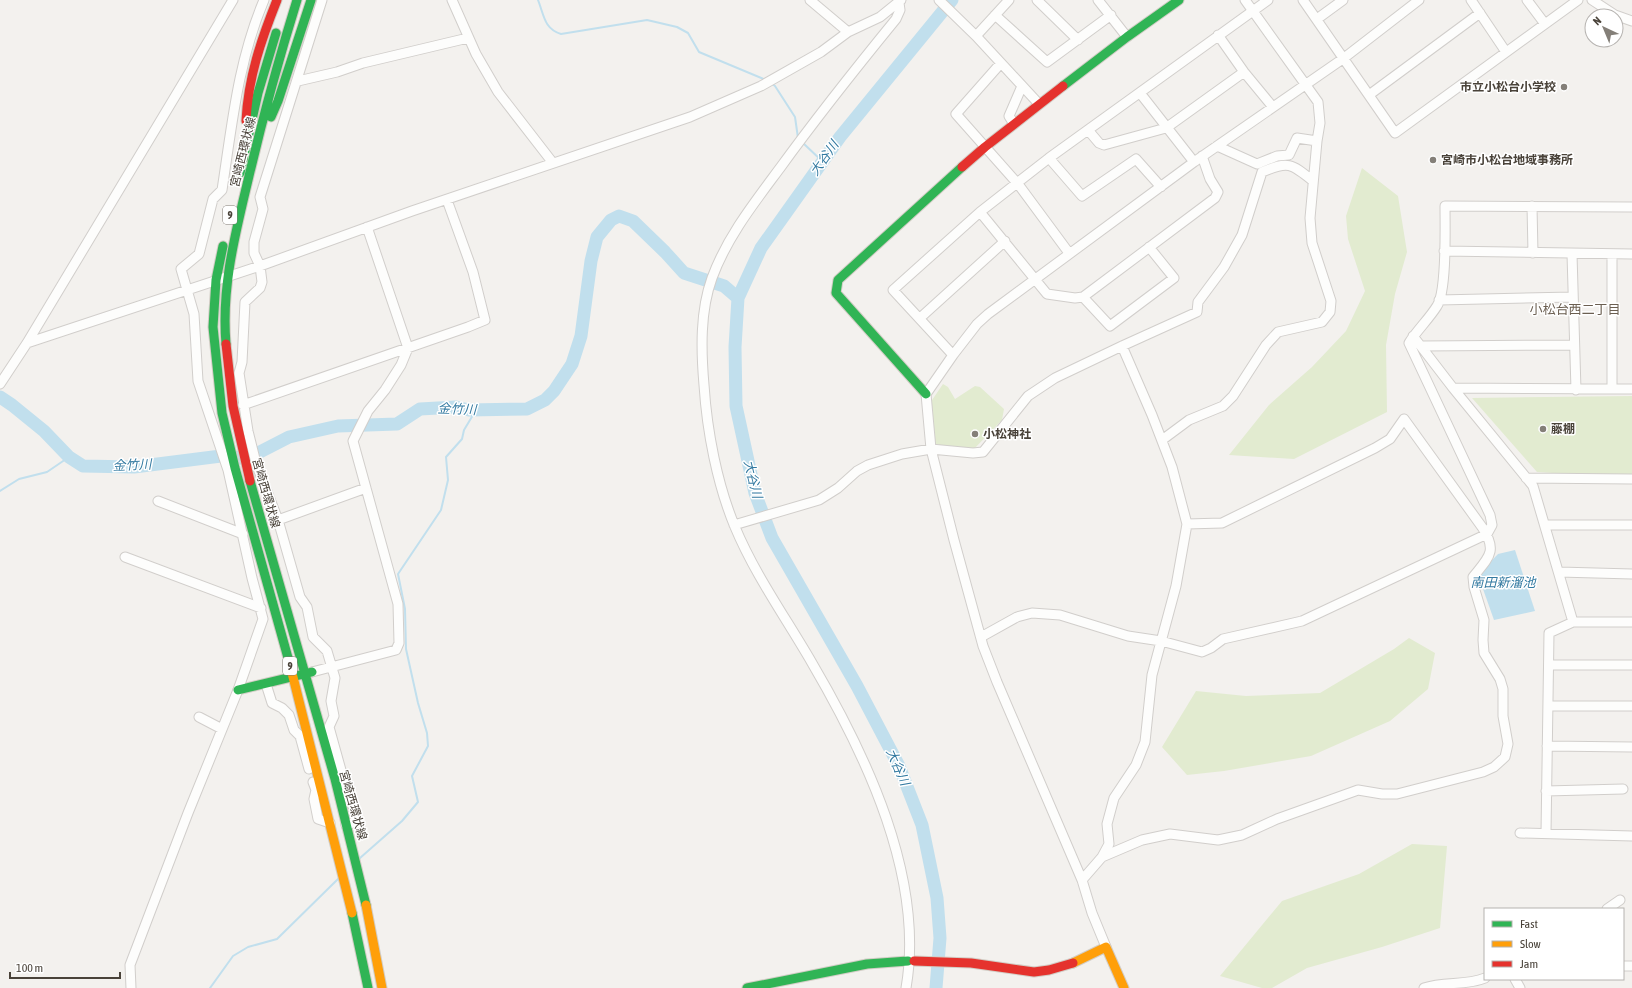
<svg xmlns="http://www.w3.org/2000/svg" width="1632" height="988" viewBox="0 0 1632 988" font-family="'Asap Condensed','Noto Sans JP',sans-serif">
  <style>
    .green { fill: #e2ebd0 }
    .water { fill: #c1dfed }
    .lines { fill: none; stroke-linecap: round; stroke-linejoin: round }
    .stream { stroke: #c1dfed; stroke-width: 2 }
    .river { stroke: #c1dfed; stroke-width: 13 }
    .street-casing { stroke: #d1cecb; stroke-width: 11 }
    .fast-casing { stroke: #d2cdc5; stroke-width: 11 }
    .slow-casing { stroke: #d2cdc5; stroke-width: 11 }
    .jam-casing { stroke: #d2cdc5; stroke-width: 11 }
    .street { stroke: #fdfdfc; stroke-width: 9 }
    .fast { stroke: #30b455; stroke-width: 9 }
    .slow { stroke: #ff9f0a; stroke-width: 9 }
    .jam { stroke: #e5322d; stroke-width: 9 }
    .poi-dot { fill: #847f78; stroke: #fff; stroke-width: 1.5 }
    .labels { text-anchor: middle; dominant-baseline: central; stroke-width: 3; stroke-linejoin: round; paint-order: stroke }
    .shield { fill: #fff; stroke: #807b74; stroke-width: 1 }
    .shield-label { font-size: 11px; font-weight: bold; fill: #494239 }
    .poi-label { font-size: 12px; font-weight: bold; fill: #494239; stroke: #fff; text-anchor: start }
    .street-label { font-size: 12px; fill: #494239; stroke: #fff }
    .water-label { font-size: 13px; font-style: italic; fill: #337aa1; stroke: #fff }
    .neighbourhood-label { font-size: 13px; fill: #6b5f51; stroke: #fff }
  </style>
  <rect width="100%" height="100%" fill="#f3f1ee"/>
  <path class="green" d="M 1362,168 L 1398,196 L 1407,252 L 1395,294 L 1386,345 L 1387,412 L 1294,459 L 1229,455 L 1269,405 L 1312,367 L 1346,331 L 1365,291 L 1348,239 L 1346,216 Z
    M 943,384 L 948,387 L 955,399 L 975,386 L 980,387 L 1004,409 L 1002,420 L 973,450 L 967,451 L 935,444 L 930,403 Z
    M 1632,396 L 1632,478 L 1537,472 L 1472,398 Z
    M 1409,638 L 1435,653 L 1428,689 L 1390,721 L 1311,756 L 1224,771 L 1187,775 L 1162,747 L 1196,691 L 1246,696 L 1320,693 L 1394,649 Z
    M 1412,844 L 1447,846 L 1440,928 L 1382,947 L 1307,968 L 1272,988 L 1262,988 L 1220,976 L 1282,901 L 1359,874 Z"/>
  <path class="water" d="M 1515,550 L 1535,611 L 1494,620 L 1478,575 L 1498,554 Z"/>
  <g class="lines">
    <path class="stream" d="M 538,0 C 544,15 544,29 561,34 L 647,20 L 677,27 L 688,33 L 699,52 L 766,80
      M 771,83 L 775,86 L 795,117 L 798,138
      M 803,143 L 822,161
      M 0,491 L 19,479 L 47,472 L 69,457
      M 360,858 L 402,821 L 418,802 L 412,776 L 428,746 L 427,733 L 418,703 L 406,649 L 405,609 L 398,574 L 441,510 L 448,480 L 446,457 L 462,439 L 464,430 L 476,410
      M 210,988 L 233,956 L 248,947 L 277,939 L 338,879"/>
    <path class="river" d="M 0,397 L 12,405 L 44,431 L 69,457 L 83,466 L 134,467 L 221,456 L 241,458 L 252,456 L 289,437 L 338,426 L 397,424 L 420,409 L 456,407 L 469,410 L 527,409 L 545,400 L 554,391 L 572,364 L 581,336 L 591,261 L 597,237 L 611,220 L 619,216 L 633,221 L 665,252 L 684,273 L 724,286 L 738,298
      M 936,988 L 940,938 L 937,898 L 922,825 L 899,766 L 857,686 L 772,538 L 755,493 L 736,406 L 735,347 L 738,298 L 761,248 L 840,137 L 952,0"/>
    <defs>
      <path id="street" d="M 322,0 L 260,197 L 263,209 L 254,242 L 254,253 L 260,266 L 262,282 L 260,288 L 245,302 L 242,362 L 239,373 L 248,431 L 256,463 L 278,520 L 300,597 L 307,607 L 313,637 L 327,651 L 335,678 L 331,701 L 334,716 L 329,727 L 349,799 L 355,810 L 356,818 L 353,823 L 346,825
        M 452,0 L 476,54 L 498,92 L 553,163
        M 810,0 L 848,32
        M 939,0 L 976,36 L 1039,104
        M 1037,0 L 1078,40
        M 1098,0 L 1127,37
        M 1303,0 L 1395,133 L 1578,0
        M 1471,0 L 1506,52
        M 1527,0 L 1545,24
        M 1592,0 L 1615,15 L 1632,21
        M 899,3 L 900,10 L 896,19 C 856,68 817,117 780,168 C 754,203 727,237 712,278 C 700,311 701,350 704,385 C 707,431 717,484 735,527 C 755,575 786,618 812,663 C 866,755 925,878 906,988
        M 995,15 L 1047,62 L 1111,15
        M 1317,19 L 1343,0
        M 1218,35 L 1244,72 L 1272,106
        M 976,36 L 1009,0
        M 1001,63 L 956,114 L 1018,184 L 1069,253
        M 298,81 L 337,72 L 363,63 L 468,38
        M 1140,93 L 1194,162
        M 1369,95 L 1480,13
        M 1014,124 L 1009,116 L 1022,86
        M 1088,130 L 1099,143 L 1104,145 L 1166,128 L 1244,72
        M 1217,146 L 1257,164 L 1277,156 L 1289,155 L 1297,138 L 1317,141
        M 1049,158 L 1082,196 L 1136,159 L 1161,187
        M 1532,206 L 1533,253
        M 980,212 L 1047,294 L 1075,298 L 1083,297 L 1215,198 L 1218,192 L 1210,179 L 1202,156
        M 1444,251 L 1632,254
        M 1572,254 L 1576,390
        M 1083,297 L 1110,326 L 1174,278 L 1149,247
        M 1439,300 L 1573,297
        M 920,318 L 1005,241
        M 1413,336 L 1453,388 L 1533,486 L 1573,622
        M 27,343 L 260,266 L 412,211 L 690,117 L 761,86 L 821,52 L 848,32 L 880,17 L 901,0
        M 1421,346 L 1574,345
        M 953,355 L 893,290 L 980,212 L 1049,158 L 1268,0
        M 0,384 L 27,343 L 233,0
        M 1453,388 L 1632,389
        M 1612,389 L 1612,254
        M 243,405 L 468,327 L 485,320 L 473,272 L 447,200
        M 1162,440 L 1189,420 L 1223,406 L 1233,396 L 1266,345 L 1278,332 L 1322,322 L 1330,312 L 1331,301 L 1312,243 L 1310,218 L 1317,141 L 1320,123 L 1318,102 L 1245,0
        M 1526,478 L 1632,479
        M 158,501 L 243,534
        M 278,520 L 366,488
        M 734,525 L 819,500 L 838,488 L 857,471 L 868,465 L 902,454 L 931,449 L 973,453 L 983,452 L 1028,396 L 1055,378 L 1122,346 L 1197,312 L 1198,302 L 1224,267 L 1242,235 L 1262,172 C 1288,161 1291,163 1313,181
        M 1546,525 L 1632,525
        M 125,557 L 261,608
        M 1559,572 L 1632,574
        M 981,637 L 1017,617 L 1032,613 L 1060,615 L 1128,636 L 1161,641 L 1202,652 L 1211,648 L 1223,639 L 1302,621 L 1487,534 L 1492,525 L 1490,515 L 1409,343 C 1417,330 1429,319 1437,306 C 1447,291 1445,226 1445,206 L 1632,207
        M 1549,665 L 1632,665
        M 312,672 L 396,650 L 399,643 L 398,604 L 353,441 L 368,411 L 385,390 L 401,365 L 408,348 L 367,227
        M 266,684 L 272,703 L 282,708 L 289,715 L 294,730 L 300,736 L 309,769
        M 1548,706 L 1632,706
        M 199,717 L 222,729
        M 1547,746 L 1632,747
        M 313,782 L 316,790 L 314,799 L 318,819 L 330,823
        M 1546,791 L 1623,789
        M 1520,833 L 1632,836
        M 1546,833 L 1549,633 L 1573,622 L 1632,622
        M 1102,857 L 1142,840 L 1170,834 L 1218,840 L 1242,835 L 1277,819 L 1358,790 L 1382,794 L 1397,794 L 1483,772 L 1494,767 L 1505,757 L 1508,744 L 1503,716 L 1503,689 L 1500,679 L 1484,653 L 1483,640 L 1484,620 L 1474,587 L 1473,577 C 1489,557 1498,551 1482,527 L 1404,419 L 1390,439 L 1375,448 L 1222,523 L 1187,524
        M 1082,880 L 1102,857 L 1109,844 L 1107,824 L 1114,798 L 1136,765 L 1145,742 L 1152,675 L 1176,586 L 1187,524 L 1172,467 L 1152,415 L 1122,346
        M 1607,909 L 1620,900
        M 1106,947 L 1092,913 L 1082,880 L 997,682 L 983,646 L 954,540 L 931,449 L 926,394 L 953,355 L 977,324 L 988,314 L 1194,162 L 1344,58 L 1419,0
        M 1623,966 L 1632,966
        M 1515,979 L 1520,988
        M 131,988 L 130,965 L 188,813 L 238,690 L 263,619 L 252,578 L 228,470 L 198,381 L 194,314 L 181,269 L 199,254 L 213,199 L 222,190 C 232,125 238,61 264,0
        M 1424,988 C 1444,981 1466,986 1485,978"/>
      <path id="fast" d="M 1063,86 L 1127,37 L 1179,0
        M 271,117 L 278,101 L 311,0
        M 240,173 L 258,93 L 276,33
        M 223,246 L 216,280 L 213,327 L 222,413 L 235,468 L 290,665
        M 226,344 C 221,286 236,231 249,176 C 263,117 279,58 297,0
        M 926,394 L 836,293 L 838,280 L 962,167
        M 250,481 L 335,779 L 366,905
        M 238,690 L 312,672
        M 352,913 L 368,988
        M 747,988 L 867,964 L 908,961"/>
      <path id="slow" d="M 290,665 L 352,913
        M 366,905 L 382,988
        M 1073,963 L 1106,947 L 1124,988"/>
      <path id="jam" d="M 246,121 C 248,78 261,40 277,0
        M 962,167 L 985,147 L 1063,86
        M 226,344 L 233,406 L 250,481
        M 914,961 L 971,963 L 1034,972 L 1049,970 L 1073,963"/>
    </defs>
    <use href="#street" class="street-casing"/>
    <use href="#fast" class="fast-casing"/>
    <use href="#slow" class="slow-casing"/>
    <use href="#jam" class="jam-casing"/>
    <use href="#street" class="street"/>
    <use href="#fast" class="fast"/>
    <use href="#slow" class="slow"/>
    <use href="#jam" class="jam"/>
  </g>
  <g class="poi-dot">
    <circle cx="1564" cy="87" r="4"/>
    <circle cx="1433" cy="160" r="4"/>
    <circle cx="1543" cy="429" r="4"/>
    <circle cx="975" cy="434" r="4"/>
  </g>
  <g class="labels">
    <g class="shield">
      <rect x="223" y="206" width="14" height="18" rx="3"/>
      <rect x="283" y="657" width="14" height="18" rx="3"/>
    </g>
    <g class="shield-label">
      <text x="230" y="215">9</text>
      <text x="290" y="666">9</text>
    </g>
    <g class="poi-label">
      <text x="1556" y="87" text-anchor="end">市立小松台小学校</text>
      <text x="1441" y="160">宮崎市小松台地域事務所</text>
      <text x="1551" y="429">藤棚</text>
      <text x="983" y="434">小松神社</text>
    </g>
    <g class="street-label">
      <text transform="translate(243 152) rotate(-76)">宮崎西環状線</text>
      <text transform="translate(266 493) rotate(74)">宮崎西環状線</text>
      <text transform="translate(353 805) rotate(74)">宮崎西環状線</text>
    </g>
    <g class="water-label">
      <text transform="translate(824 158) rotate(-55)">大谷川</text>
      <text transform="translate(457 409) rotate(2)">金竹川</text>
      <text transform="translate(132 465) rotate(-3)">金竹川</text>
      <text transform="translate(753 479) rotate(76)">大谷川</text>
      <text x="1503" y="582">南田新溜池</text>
      <text transform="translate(898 767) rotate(66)">大谷川</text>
    </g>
    <g class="neighbourhood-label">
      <text x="1575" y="309">小松台西二丁目</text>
    </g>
  </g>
  <rect x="1484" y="908" width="140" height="72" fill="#ffffff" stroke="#b6b3b0"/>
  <rect x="1492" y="921" width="20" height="6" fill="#30b455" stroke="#b6b3b0"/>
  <text x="1520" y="928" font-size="12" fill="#494239">Fast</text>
  <rect x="1492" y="941" width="20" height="6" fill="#ff9f0a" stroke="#b6b3b0"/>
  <text x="1520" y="948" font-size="12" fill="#494239">Slow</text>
  <rect x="1492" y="961" width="20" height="6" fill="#e5322d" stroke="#b6b3b0"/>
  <text x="1520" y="968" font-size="12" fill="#494239">Jam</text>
  <g transform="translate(1604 28) rotate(316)"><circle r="19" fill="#ffffff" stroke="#b6b3b0"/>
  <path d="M0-3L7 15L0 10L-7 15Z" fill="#847f78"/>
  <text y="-6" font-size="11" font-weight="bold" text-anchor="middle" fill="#494239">N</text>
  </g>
  <path d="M10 972v6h110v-6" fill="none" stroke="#494239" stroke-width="2"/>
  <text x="16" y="972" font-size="12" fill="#494239" stroke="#ffffff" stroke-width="3" paint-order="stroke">100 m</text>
</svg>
